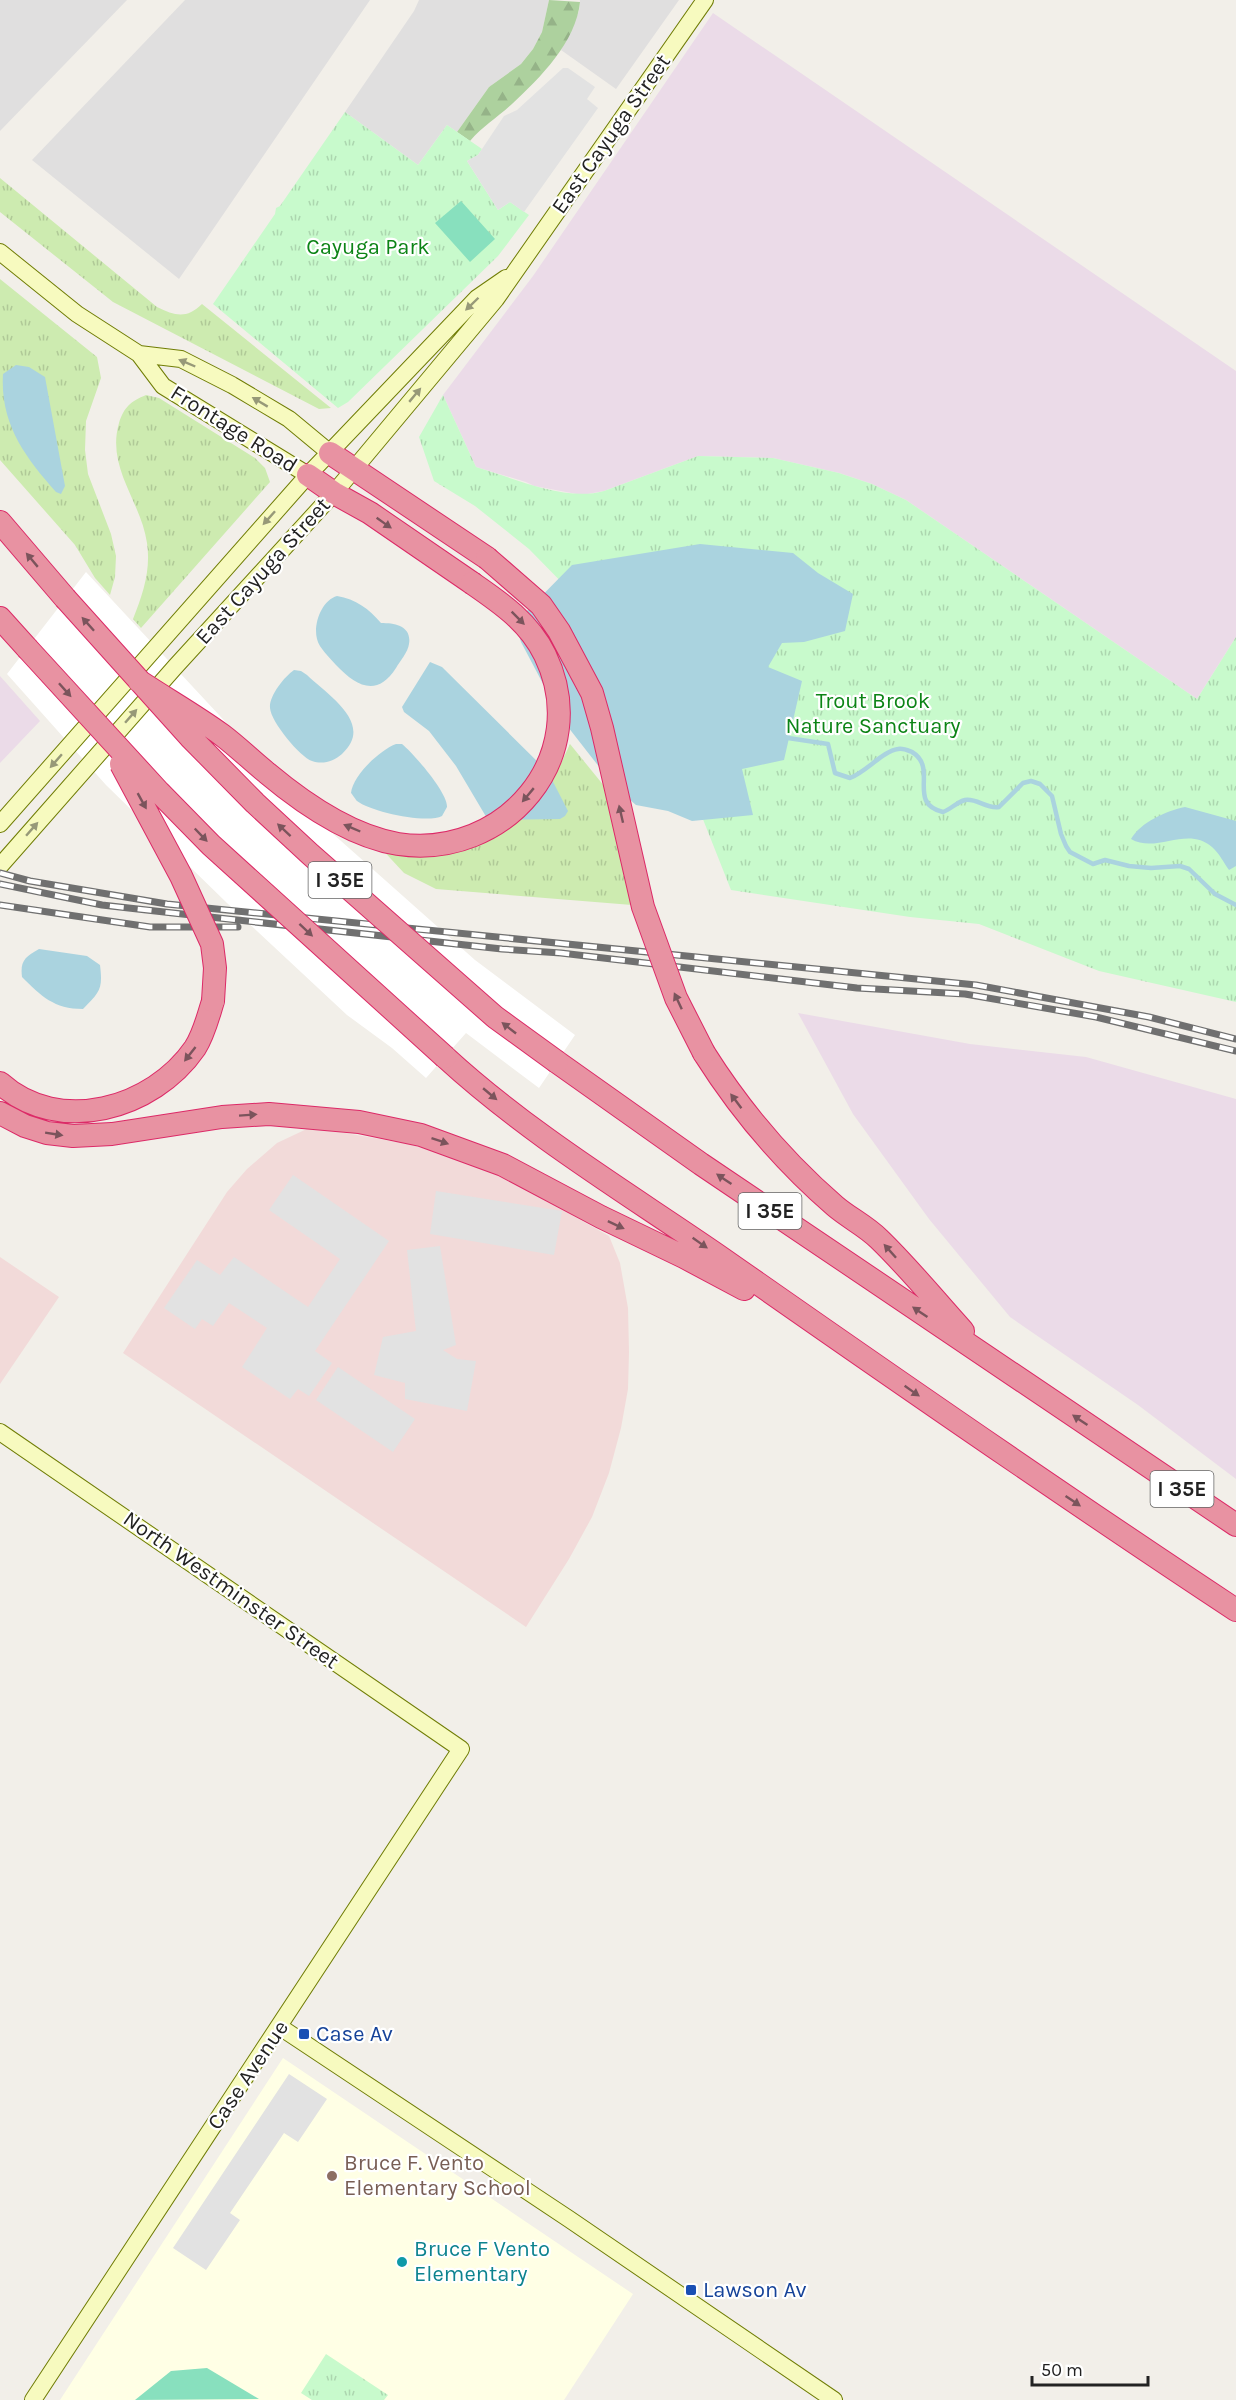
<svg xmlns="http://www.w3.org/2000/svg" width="1236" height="2400" viewBox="0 0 1236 2400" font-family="Karla,sans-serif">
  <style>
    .residential { fill: #e0dfdf }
    .commercial { fill: #f2dad9 }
    .industrial { fill: #ebdbe8 }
    .education { fill: #ffffe5 }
    .grass { fill: url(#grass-tufts) }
    .forest { fill: url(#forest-firs) }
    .park { fill: url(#park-tufts) }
    .pitch { fill: #88e0be }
    .parking { fill: #e2e2e2 }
    .water { fill: #aad3df }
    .pier { fill: #fff }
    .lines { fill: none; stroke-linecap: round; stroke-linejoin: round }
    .stream { stroke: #aad3df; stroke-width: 4.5 }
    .secondary-casing { stroke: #707d05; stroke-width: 18 }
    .highway-casing { stroke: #dc2a67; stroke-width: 24 }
    .secondary { stroke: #f7fabf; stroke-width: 16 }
    .highway { stroke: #e892a2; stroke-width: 22 }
    .rail-casing { stroke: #707070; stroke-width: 7 }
    .rail { stroke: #fff; stroke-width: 4.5; stroke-dasharray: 14; stroke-linecap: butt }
    .highway-bridge-casing { stroke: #dc2a67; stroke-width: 24; stroke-linecap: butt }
    .highway-bridge { stroke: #e892a2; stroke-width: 22 }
    .oneway { fill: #979978 }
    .oneway2 { fill: #7b545c }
    .transit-dot { fill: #1a4fb4; stroke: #fff; stroke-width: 2 }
    .education-dot { fill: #8d6e63; stroke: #fff; stroke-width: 2 }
    .culture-dot { fill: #0f9aa8; stroke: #fff; stroke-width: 2 }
    .labels { text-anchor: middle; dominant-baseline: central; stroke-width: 4.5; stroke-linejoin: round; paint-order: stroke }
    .shield { fill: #fff; stroke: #646464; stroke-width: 1.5 }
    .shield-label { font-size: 21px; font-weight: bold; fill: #222 }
    .street-label { font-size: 22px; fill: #222; stroke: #fff }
    .park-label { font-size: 22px; fill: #0c8416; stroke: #fff }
    .transit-label { font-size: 22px; fill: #164399; stroke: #fff; text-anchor: start }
    .education-label { font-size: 22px; fill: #785e54; stroke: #fff; text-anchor: start }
    .culture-label { font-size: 22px; fill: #0d838f; stroke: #fff; text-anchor: start }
  </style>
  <defs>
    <pattern id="grass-tufts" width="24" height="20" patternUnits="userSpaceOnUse" patternTransform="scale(1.5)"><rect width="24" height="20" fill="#cdebb0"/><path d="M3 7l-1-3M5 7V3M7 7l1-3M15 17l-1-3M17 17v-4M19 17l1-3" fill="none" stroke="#b0c997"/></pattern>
    <pattern id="forest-firs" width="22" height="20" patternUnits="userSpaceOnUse" patternTransform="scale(1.5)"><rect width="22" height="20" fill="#add19e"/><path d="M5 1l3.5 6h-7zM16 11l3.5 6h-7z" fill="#95b388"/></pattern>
    <pattern id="park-tufts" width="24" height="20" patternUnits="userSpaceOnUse" patternTransform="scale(1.5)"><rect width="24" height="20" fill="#c8facc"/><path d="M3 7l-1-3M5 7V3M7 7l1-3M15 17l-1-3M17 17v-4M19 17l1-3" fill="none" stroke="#acd6af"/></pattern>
  </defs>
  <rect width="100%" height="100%" fill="#f2efe9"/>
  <path class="residential" d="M 0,0 L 127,0 L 0,131 Z
    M 185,0 L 370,0 L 179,279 L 32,160 Z
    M 419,0 L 549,0 L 542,32 L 533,49 L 521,64 L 489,87 L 457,132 L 447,125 L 418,165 L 345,112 L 414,11 Z
    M 580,0 L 679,0 L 616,89 L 561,50 L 579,11 Z"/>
  <path class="commercial" d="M 311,1127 L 408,1144 L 487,1167 L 609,1236 L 620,1263 L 628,1308 L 629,1352 L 628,1389 L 621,1428 L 609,1473 L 592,1517 L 569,1559 L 526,1627 L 123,1353 L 227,1192 L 247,1169 L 277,1143 Z
    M 0,1257 L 59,1297 L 0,1384 Z"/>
  <path class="industrial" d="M 713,13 L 1236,371 L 1236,637 L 1197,699 L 906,500 L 872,484 L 839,473 L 773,458 L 698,456 L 604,491 L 582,495 L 534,486 L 526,482 L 476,467 L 443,395 L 533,276 Z
    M 0,676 L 40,721 L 0,763 Z
    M 798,1013 L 970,1044 L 1086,1057 L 1236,1099 L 1236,1479 L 1138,1405 L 1010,1317 L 929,1219 L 853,1114 Z"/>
  <path class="education" d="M 283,2058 L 633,2294 L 564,2400 L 60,2400 Z"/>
  <path class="grass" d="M 0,178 L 157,307 C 175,316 187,319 202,304 L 331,408 L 319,409 L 113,302 L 0,212 Z
    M 0,279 L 97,357 L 101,378 L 86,421 L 85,450 L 88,474 L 111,534 L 116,556 L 115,577 L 110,595 L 95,578 L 75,545 L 0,460 Z
    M 146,395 L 159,398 L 255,458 L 265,468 L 270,482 L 141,628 L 133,619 C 143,594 151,570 147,543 C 141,501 106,468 119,423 C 124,407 131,401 146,395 Z
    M 570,744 L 609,792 L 632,905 L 436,889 L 404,873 L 378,845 L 420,854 L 457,852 L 505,831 L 543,802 Z"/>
  <path class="forest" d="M 549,0 L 580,2 C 576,42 540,78 512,104 C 498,117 483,126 470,141 L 457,132 L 489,87 L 521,64 L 533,49 L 542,32 Z"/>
  <path class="park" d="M 345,112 L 418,165 L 447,125 L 482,149 L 478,155 L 467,161 L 498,210 L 510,202 L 529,215 L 498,256 L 348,402 L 338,408 L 213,304 L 275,214 L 276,208 L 280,206 Z
    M 443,395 L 476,467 C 514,478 565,502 604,491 L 698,456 L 773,458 L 839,473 L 872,484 L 906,500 L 1197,699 L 1236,637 L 1236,1002 L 1099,971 L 979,924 L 910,917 L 731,890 L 666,726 L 576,597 L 529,549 L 475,506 L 434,481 L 419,437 Z
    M 326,2354 L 388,2395 L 384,2400 L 312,2400 L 301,2393 Z"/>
  <path class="pitch" d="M 461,201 L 495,239 L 470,262 L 435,223 Z
    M 207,2368 L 259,2399 L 135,2400 L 171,2371 Z"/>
  <path class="parking" d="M 563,68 L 568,68 L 595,87 L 587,99 L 598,108 L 524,212 L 510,202 L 498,210 L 467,161 L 478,155 L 504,116 L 517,110 Z
    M 293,1175 L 389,1241 L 315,1351 L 332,1363 L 309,1396 L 298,1389 L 290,1399 L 242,1367 L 267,1328 L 229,1303 L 213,1326 L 202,1319 L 195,1329 L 164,1308 L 197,1260 L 220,1275 L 234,1257 L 308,1307 L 340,1259 L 269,1210 Z
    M 436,1191 L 562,1211 L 554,1255 L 430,1234 Z
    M 440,1246 L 456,1345 L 443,1350 L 457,1359 L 476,1361 L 467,1411 L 405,1399 L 405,1383 L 374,1375 L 383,1337 L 416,1331 L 407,1250 Z
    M 338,1367 L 415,1419 L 393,1452 L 316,1400 Z
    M 289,2074 L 327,2099 L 298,2142 L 284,2133 L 230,2213 L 240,2220 L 206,2270 L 173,2248 Z"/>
  <path class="water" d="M 16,365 L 29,367 L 45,377 L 65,486 L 61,494 L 56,492 C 25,457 0,424 3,374 Z
    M 700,544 L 793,553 L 818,573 L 853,594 L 845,631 L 804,642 L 782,643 L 768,667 L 802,681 L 784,760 L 742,769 L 753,815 L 692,821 L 668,811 L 636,805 L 614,786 L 561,718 L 521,642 L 516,625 L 520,618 L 572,565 Z
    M 337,596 C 356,599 369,609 381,623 C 395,623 412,626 409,644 C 408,652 400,661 396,668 C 377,698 356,686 336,665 C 330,658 319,648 317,639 C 313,624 322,600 337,596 Z
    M 430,662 L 442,667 L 548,772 L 568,811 L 565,816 L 560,819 L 488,820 L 456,766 L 429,731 L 404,712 L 402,707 Z
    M 294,670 L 301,671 L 307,675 C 328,695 375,724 342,754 C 334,761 323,765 312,761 C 300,757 271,722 270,708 C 269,696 284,677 294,670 Z
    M 396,744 L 402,744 C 414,754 448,793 447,807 L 442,816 C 427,824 371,812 357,801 C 356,800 352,794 351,793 C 353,775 380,750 396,744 Z
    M 1185,807 L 1236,821 L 1236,866 L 1229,870 C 1223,862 1220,854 1212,847 C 1187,825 1157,854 1131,839 C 1141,822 1166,811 1185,807 Z
    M 39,949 L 87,956 L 100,965 C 103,989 100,992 83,1009 C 54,1009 41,996 22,977 C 20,961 25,957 39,949 Z"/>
  <path class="pier" d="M 86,572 L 314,817 L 475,960 L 575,1035 L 539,1088 L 466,1033 L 426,1078 L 392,1048 L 347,1015 L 227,903 L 106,785 L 7,674 Z"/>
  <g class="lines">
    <path class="stream" d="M 788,738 L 828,744 L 835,773 L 850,778 C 866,772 883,751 898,749 C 903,748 907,750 912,752 C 939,768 906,803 943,812 C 951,809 957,802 965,800 C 977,798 986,809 999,807 L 1023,783 L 1031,781 L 1040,784 L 1052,796 L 1061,834 L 1066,846 L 1070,852 L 1093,864 L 1105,860 L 1129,866 L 1151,868 L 1180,866 L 1189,869 L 1215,894 L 1236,905"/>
    <defs>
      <path id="secondary" d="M 0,252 L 77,314 L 139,354 L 163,386 L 308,475
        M 139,354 L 181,359 L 232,385 L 289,419 L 330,453
        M 0,824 L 308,475 L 477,298 L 506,278
        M 0,866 L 175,667 L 334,493 L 496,299 L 705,0
        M 0,1432 L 461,1749 L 33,2400
        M 280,2027 L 569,2219 L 834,2400"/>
      <path id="highway" d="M 330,453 L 487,558
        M 308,475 L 334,493 L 370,513 L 472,583
        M 0,522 L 65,598
        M 0,618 L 27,648
        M 704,1053 C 740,1110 784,1162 835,1206 C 849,1218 866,1226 879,1239 C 909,1268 935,1300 963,1331
        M 445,1057 C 530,1135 629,1194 723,1259 C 893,1378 1063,1496 1236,1610
        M 557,1062 L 701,1164 L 1236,1525
        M 0,1083 C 59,1136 153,1109 195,1048 C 204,1034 208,1017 213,1001
        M 0,1113 L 25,1126 L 47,1133 L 73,1136 L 112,1134 L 222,1117 L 269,1114 L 359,1122 L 421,1135 L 503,1165 L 601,1217 L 684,1257 L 744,1289"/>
    </defs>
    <use href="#secondary" class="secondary-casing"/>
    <use href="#highway" class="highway-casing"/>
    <use href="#secondary" class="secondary"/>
    <use href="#highway" class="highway"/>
    <defs>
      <path id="rail" d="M 0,873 L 30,881 L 167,904 L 976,985 L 1149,1017 L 1236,1039
        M 0,884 L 102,905 L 173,913 L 502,949 L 561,953 L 857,988 L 965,994 L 1096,1017 L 1236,1051
        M 0,905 L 150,927 L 238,927"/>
    </defs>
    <use href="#rail" class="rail-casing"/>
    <use href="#rail" class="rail"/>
    <defs>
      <path id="highway-bridge" d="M 487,558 L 541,605 L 559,631 L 592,693 L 602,728 L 643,907 L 676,998 L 704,1053
        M 65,598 L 190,737 L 255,803 L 310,854 L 495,1017 L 557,1062
        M 27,648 L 159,792 L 211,845 L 445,1057
        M 139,681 C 166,699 196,716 222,735 C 238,747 252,761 267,773 C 304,804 350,836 398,844 C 505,860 594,756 545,655 C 529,622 501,603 472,583
        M 121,764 L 181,876 L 212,944 L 215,968 L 213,1001"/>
    </defs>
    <use href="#highway-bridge" class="highway-bridge-casing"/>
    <use href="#highway-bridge" class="highway-bridge"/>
  </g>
  <defs><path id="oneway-solid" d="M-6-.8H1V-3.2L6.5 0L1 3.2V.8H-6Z" transform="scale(1.5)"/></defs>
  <g class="oneway">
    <use href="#oneway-solid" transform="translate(472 304) rotate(136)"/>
    <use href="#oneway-solid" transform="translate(187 363) rotate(-157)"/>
    <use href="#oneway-solid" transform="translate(415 395) rotate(-50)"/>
    <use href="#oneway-solid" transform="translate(260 402) rotate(-149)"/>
    <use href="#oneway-solid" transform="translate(269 518) rotate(132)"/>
    <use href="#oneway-solid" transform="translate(131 716) rotate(-49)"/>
    <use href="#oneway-solid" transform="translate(56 761) rotate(131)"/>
    <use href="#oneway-solid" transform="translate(32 829) rotate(-49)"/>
  </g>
  <g class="oneway2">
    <use href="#oneway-solid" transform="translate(384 523) rotate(35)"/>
    <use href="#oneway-solid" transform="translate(32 560) rotate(-130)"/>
    <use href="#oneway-solid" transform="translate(518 618) rotate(45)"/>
    <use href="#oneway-solid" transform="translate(88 624) rotate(-132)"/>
    <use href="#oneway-solid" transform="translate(65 690) rotate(48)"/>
    <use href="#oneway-solid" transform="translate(528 795) rotate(130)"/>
    <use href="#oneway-solid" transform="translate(142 801) rotate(61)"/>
    <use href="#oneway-solid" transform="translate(621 814) rotate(-103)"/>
    <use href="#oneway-solid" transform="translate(352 828) rotate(-157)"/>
    <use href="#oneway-solid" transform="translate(284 830) rotate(-137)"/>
    <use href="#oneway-solid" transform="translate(201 835) rotate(46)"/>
    <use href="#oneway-solid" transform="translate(306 930) rotate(43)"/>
    <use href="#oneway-solid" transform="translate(678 1001) rotate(-115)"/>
    <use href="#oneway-solid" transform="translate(509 1028) rotate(-142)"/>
    <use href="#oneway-solid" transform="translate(190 1054) rotate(128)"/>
    <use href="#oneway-solid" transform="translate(490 1094) rotate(40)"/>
    <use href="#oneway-solid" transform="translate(736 1101) rotate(-127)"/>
    <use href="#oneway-solid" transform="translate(248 1115) rotate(-4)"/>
    <use href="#oneway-solid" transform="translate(54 1134) rotate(9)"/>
    <use href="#oneway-solid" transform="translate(440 1141) rotate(19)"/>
    <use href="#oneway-solid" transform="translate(724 1179) rotate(-146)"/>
    <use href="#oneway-solid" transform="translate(616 1225) rotate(25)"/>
    <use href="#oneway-solid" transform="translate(700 1243) rotate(35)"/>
    <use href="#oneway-solid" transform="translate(890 1251) rotate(-132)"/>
    <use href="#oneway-solid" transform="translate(920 1312) rotate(-146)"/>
    <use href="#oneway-solid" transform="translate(912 1391) rotate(35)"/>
    <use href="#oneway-solid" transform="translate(1080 1420) rotate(-146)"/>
    <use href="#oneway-solid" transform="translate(1073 1501) rotate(34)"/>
  </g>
  <g class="transit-dot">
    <rect x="298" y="2028" width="12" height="12" rx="3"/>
    <rect x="685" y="2284" width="12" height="12" rx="3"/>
  </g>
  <circle class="education-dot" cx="332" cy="2176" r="6"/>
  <circle class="culture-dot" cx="402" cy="2262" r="6"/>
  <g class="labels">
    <g class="shield">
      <rect x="308.5" y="862" width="63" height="36" rx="4.5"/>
      <rect x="738.5" y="1193" width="63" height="36" rx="4.5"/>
      <rect x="1150.5" y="1471" width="63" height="36" rx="4.5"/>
    </g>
    <g class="shield-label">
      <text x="340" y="880">I 35E</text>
      <text x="770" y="1211">I 35E</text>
      <text x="1182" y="1489">I 35E</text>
    </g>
    <g class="street-label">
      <text transform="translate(611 134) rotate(-55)">East Cayuga Street</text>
      <text transform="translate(234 429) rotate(32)">Frontage Road</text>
      <text transform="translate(263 571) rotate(-48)">East Cayuga Street</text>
      <text transform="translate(231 1590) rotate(35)">North Westminster Street</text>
      <text transform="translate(248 2075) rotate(-56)">Case Avenue</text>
    </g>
    <g class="park-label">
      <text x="368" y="247">Cayuga Park</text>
      <text x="873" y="701">Trout Brook<tspan x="873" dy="25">Nature Sanctuary</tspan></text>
    </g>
    <g class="transit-label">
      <text x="316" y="2034">Case Av</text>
      <text x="703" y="2290">Lawson Av</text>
    </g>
    <g class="education-label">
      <text x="344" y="2163">Bruce F. Vento<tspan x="344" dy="25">Elementary School</tspan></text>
    </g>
    <g class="culture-label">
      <text x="414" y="2249">Bruce F Vento<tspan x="414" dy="25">Elementary</tspan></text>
    </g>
  </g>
  <path d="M1032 2376v9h116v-9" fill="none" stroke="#222222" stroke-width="3"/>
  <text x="1041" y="2376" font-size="18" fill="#222222" stroke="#ffffff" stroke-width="4.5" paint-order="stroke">50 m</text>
</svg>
